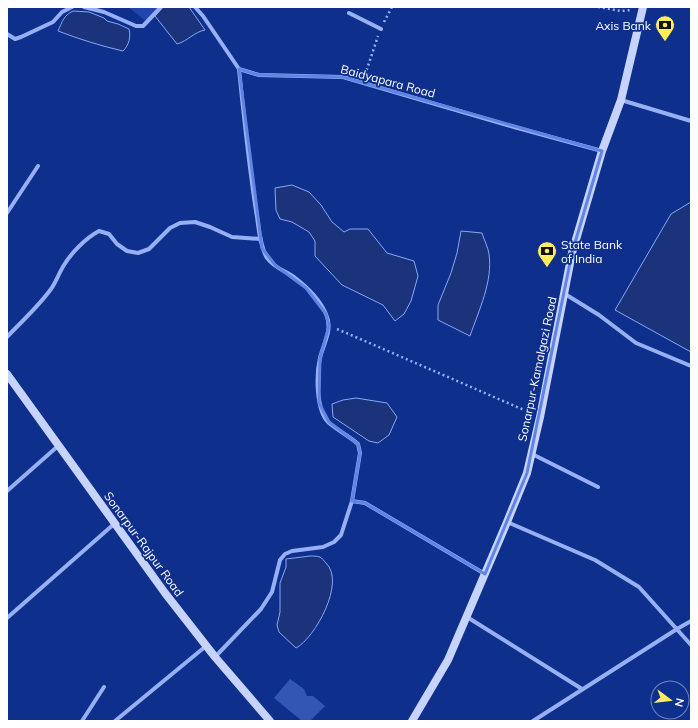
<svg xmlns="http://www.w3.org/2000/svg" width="698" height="728" viewBox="0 0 698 728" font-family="Mulish,sans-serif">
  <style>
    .green { fill: #2046ad }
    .water { fill: #1b337a; stroke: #88a7f7 }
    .building { fill: #3356b5 }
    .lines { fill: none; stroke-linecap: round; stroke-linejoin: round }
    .path { stroke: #97b0f3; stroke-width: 2.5; stroke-dasharray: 2 3; stroke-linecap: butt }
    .street { stroke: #97b0f3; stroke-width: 4 }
    .secondary { stroke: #c6d4fd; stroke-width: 8 }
    .marked { fill: none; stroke: #6183e4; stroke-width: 3; stroke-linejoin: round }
    .labels { text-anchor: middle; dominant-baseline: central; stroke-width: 3.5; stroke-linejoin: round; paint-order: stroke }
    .poi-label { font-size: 12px; fill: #fff; stroke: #0f2f8d; text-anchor: end }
    .street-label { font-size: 12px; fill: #fff; stroke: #0f2f8d }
  </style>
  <rect width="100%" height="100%" fill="#0f2f8d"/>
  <path class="green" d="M 128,7 L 159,7 L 146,21 Z"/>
  <path class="water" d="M 163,7 L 189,7 L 205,30 C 194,32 188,41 177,44 L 155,16 Z
    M 73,11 L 89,12 L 104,18 L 107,21 L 118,24 L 129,29 C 131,37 129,45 123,51 C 101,46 79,39 58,31 C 62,22 64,15 73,11 Z
    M 292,185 L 309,192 L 321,205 L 332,222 L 344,232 L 350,229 L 368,229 L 387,253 L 414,261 L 418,276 L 411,301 L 404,314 L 395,321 L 383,305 L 342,285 L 315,256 L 315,241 L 309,232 L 292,222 L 280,219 L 276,210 L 275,188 Z
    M 691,202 L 691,352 L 615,310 L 671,214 Z
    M 461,231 L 482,233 C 484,240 488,247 489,254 C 493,281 479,310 470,336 L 438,320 L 438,305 L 451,273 L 457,253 Z
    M 356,398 L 387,403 L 397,417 L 389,435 L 378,443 L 369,441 L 333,417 L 332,404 L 343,400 Z
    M 310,556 C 313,556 317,556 320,557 C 322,558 324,561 326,563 C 346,582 315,638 296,648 L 279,632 L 277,625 L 280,612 L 280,583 L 286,567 L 286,559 Z"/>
  <path class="building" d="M 290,679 L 304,689 L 307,696 L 313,696 L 325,706 L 310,721 L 302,721 L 274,698 Z"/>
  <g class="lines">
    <path class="path" d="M 598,7 L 621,11 L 631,10
      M 384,22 L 392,7
      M 365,75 L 378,36
      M 337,329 L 531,413"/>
    <path class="street" d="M 84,7 L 104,12 L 136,26 L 143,26 L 161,7
      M 195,7 L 203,16 L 239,69 L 259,75 L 343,77 L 514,127 L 602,151
      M 349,13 L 381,29
      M 7,34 L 15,39 L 21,37 L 53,22 L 62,12 L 72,7
      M 621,100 L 691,121
      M 7,213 L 38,166
      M 565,294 L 599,315 L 636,343 L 691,366
      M 7,337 C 22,321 38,307 51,289 C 56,282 59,273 64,265 C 72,252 86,238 99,231 L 109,234 L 117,244 L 127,251 L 138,253 L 149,249 L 170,228 L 180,223 L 195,222 L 210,227 L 232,237 L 261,239
      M 532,454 L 598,487
      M 7,491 L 58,446
      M 352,501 L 365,503 L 485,574
      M 507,522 L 595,560 L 639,587 L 691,645
      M 467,617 L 582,689
      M 7,618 L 114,524
      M 215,657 L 261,609 L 272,592 L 280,560 L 285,554 L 292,551 L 323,547 L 334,542 L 341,535 L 352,501 L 360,453 L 358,444 C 349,436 337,430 328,422 C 316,409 316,375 320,358 C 324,342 333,330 326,314 C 320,300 306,286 294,277 C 285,271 273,267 267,258 C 260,246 259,230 257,217 C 249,168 244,118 239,69
      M 82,721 L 104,687
      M 115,721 L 206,646
      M 533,721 L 677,629 L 691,621"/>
    <path class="secondary" d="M 7,374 L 165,593 L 215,657 L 270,721
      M 412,721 L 448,660 L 507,522 L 527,473 L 540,417 L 572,253 L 602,151 L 621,100 L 643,7"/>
  </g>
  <path class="marked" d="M 239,69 L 259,75 L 343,77 L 602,151 L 572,253 L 527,473 L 485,574 L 365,503 L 352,501 L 360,453 L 358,444 L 329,422 L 319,403 L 320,358 L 329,326 L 326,314 L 306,288 L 276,266 L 262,248 Z"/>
  <defs>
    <symbol id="bank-pin" viewBox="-11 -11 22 30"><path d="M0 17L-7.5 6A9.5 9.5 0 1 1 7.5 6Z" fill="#ffed59" stroke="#0f2f8d"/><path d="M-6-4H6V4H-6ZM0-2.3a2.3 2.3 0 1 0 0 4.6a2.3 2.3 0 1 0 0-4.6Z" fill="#111"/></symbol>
  </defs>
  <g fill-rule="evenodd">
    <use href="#bank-pin" x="654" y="14" width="22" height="30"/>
    <use href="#bank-pin" x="536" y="240" width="22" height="30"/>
  </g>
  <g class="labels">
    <g class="poi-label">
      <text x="651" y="25">Axis Bank</text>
      <text x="561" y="244" text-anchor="start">State Bank<tspan x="561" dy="14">of India</tspan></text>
    </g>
    <g class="street-label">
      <text transform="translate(388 81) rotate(15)">Baidyapara Road</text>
      <text transform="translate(537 369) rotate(-78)">Sonarpur-Kamalgazi Road</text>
      <text transform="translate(144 544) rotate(54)">Sonarpur-Rajpur Road</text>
    </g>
  </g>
  <rect width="698" height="728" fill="none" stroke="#ffffff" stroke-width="16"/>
  <g transform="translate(670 700) rotate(105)"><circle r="19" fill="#0f2f8d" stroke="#6f82bb"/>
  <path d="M0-3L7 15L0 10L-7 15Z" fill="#ffed59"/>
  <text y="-6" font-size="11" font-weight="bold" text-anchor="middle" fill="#ffffff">N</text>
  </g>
</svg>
